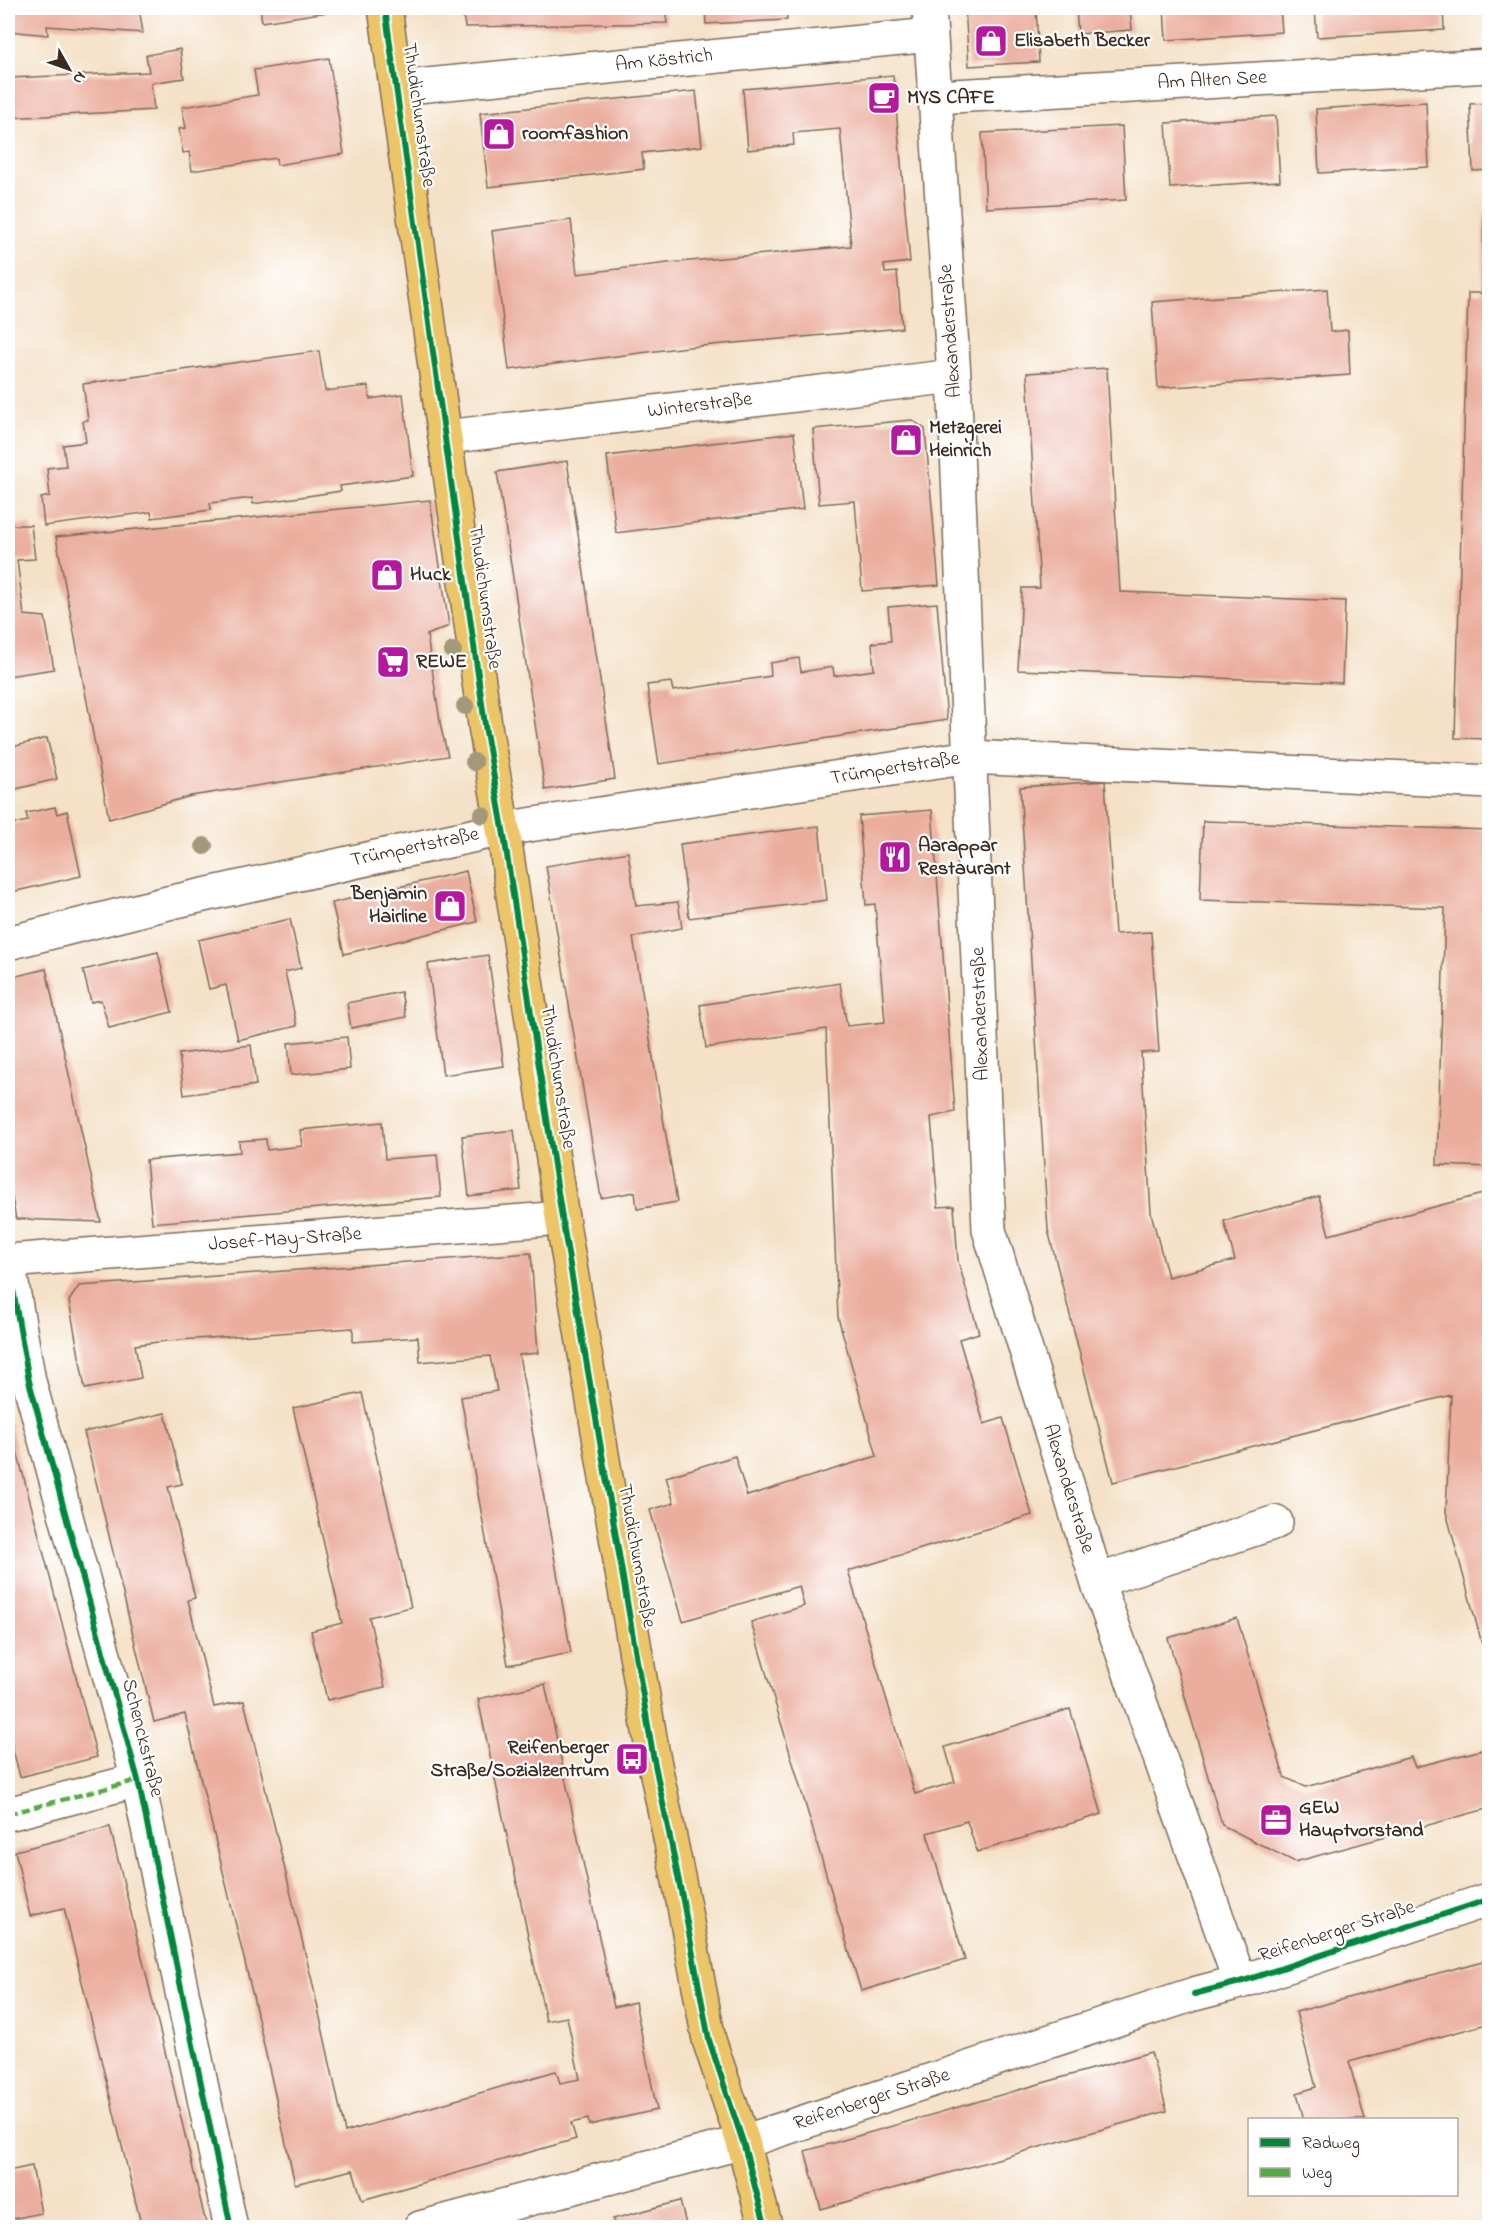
<svg xmlns="http://www.w3.org/2000/svg" width="1497" height="2235" viewBox="0 0 1497 2235" font-family="'Indie Flower',sans-serif">
  <style>
    .building { fill: #ebae9e }
    .lines { fill: none; stroke-linecap: round; stroke-linejoin: round }
    .minor-casing { stroke: #7c6a59; stroke-width: 36 }
    .major-casing { stroke: #7c6a59; stroke-width: 36 }
    .minor { stroke: #fff; stroke-width: 33 }
    .major { stroke: #edc569; stroke-width: 33 }
    .quiet { stroke: #55ab43; stroke-width: 4.5; stroke-dasharray: 9 4.5; stroke-linecap: butt }
    .cycleway-casing { stroke: #fff; stroke-width: 10 }
    .cycleway { stroke: #00873e; stroke-width: 6 }
    .tree { fill: #a39879 }
    .labels { text-anchor: middle; dominant-baseline: central; stroke-width: 4.5; stroke-linejoin: round; paint-order: stroke }
    .poi-label { font-size: 20px; font-weight: bold; fill: #3b2a1e; stroke: #fff; text-anchor: start }
    .street-label { font-size: 20px; fill: #3b2a1e; stroke: #fff }
  </style>
  <rect width="100%" height="100%" fill="#fff"/>
  <filter id="ink" filterUnits="userSpaceOnUse"><feTurbulence type="fractalNoise" baseFrequency=".0167" numOctaves="2"/><feDisplacementMap in="SourceGraphic" scale="12" xChannelSelector="R" yChannelSelector="G"/><feConvolveMatrix kernelMatrix="1 2 1 2 8 2 1 2 1" color-interpolation-filters="sRGB"/></filter>
  <filter id="wash" filterUnits="userSpaceOnUse"><feTurbulence type="fractalNoise" baseFrequency=".008" numOctaves="4" result="noise"/><feDisplacementMap in="SourceGraphic" scale="24" xChannelSelector="R" yChannelSelector="G"/><feGaussianBlur stdDeviation="1.35" result="paint"/><feColorMatrix in="noise" values="0 0 0 0 0 0 0 0 0 0 0 0 0 0 0 0 0 1.4 0 .05"/><feComposite in="paint" operator="in"/></filter>
  <g filter="url(#wash)">
    <rect width="100%" height="100%" fill="#f4e1c7"/>
    <g id="blocks">
      <path class="building" d="M 8,8 L 139,8 L 143,33 L 47,26 L 48,35 L 8,31 Z
        M 260,8 L 334,8 L 334,11 L 262,22 Z
        M 462,8 L 665,8 L 667,23 L 465,27 Z
        M 705,8 L 786,8 L 787,20 L 706,24 Z
        M 965,8 L 1036,8 L 1039,62 L 969,66 Z
        M 1076,8 L 1130,8 L 1132,30 L 1078,34 Z
        M 1164,8 L 1280,8 L 1282,32 L 1166,40 Z
        M 1315,8 L 1443,8 L 1444,30 L 1317,37 Z
        M 180,49 L 184,78 L 151,83 L 154,110 L 8,118 L 8,78 L 149,72 L 146,55 Z
        M 329,58 L 344,154 L 277,165 L 276,158 L 192,171 L 189,152 L 183,153 L 179,129 L 186,128 L 182,107 L 258,95 L 254,70 Z
        M 893,75 L 910,262 L 884,265 L 885,273 L 897,272 L 902,328 L 679,348 L 509,370 L 492,231 L 571,220 L 577,274 L 668,263 L 851,246 L 840,129 L 793,133 L 794,145 L 748,150 L 743,89 Z
        M 696,91 L 702,146 L 642,153 L 644,169 L 488,187 L 480,113 Z
        M 1426,102 L 1429,167 L 1319,173 L 1316,109 Z
        M 1490,103 L 1490,170 L 1473,171 L 1470,104 Z
        M 1276,116 L 1280,181 L 1170,188 L 1166,123 Z
        M 1122,126 L 1126,200 L 986,208 L 982,133 Z
        M 8,172 L 14,198 L 8,200 Z
        M 1484,215 L 1490,215 L 1490,739 L 1455,738 L 1468,293 L 1482,293 Z
        M 1327,289 L 1330,332 L 1348,330 L 1350,375 L 1158,388 L 1152,302 Z
        M 319,351 L 325,391 L 368,386 L 370,399 L 403,394 L 413,476 L 340,486 L 341,491 L 253,504 L 252,498 L 210,503 L 211,510 L 152,518 L 151,512 L 44,526 L 41,498 L 50,496 L 47,468 L 66,466 L 63,445 L 86,442 L 83,421 L 88,420 L 83,384 Z
        M 1107,368 L 1120,592 L 1345,601 L 1342,683 L 1018,670 L 1022,588 L 1040,588 L 1027,373 Z
        M 912,420 L 925,429 L 939,585 L 862,591 L 855,501 L 819,504 L 813,429 Z
        M 794,433 L 803,509 L 616,533 L 607,456 Z
        M 567,461 L 615,779 L 545,790 L 497,472 Z
        M 430,500 L 449,626 L 427,635 L 441,728 L 448,756 L 191,796 L 109,819 L 56,537 Z
        M 8,525 L 31,525 L 35,559 L 17,560 L 24,615 L 45,617 L 54,669 L 8,676 Z
        M 937,603 L 947,720 L 659,764 L 647,685 L 671,682 L 673,691 L 771,676 L 770,663 L 799,658 L 801,672 L 833,667 L 834,676 L 874,670 L 872,643 L 891,641 L 888,607 Z
        M 47,738 L 57,779 L 8,791 L 8,748 Z
        M 1105,781 L 1115,934 L 1151,932 L 1159,1052 L 1141,1053 L 1151,1213 L 1168,1277 L 1235,1260 L 1224,1221 L 1319,1196 L 1329,1235 L 1490,1192 L 1490,1673 L 1446,1512 L 1451,1395 L 1113,1482 L 1048,1230 L 1020,787 Z
        M 55,807 L 57,814 L 67,811 L 81,876 L 8,893 L 8,825 L 28,821 L 26,813 Z
        M 932,810 L 955,1112 L 931,1117 L 938,1207 L 954,1206 L 958,1261 L 979,1333 L 959,1339 L 984,1424 L 1003,1418 L 1032,1515 L 848,1571 L 915,1794 L 955,1782 L 945,1747 L 1070,1709 L 1102,1814 L 977,1852 L 967,1821 L 927,1833 L 965,1960 L 861,1991 L 751,1622 L 804,1606 L 799,1586 L 683,1621 L 650,1510 L 674,1503 L 666,1477 L 735,1456 L 747,1496 L 877,1456 L 838,1317 L 826,1029 L 706,1048 L 700,1005 L 840,983 L 847,1026 L 885,1022 L 875,904 L 866,905 L 859,816 Z
        M 1203,821 L 1490,830 L 1490,1167 L 1437,1165 L 1445,908 L 1200,900 Z
        M 819,826 L 827,900 L 689,918 L 680,844 Z
        M 628,852 L 636,906 L 678,902 L 682,928 L 633,937 L 677,1202 L 637,1209 L 635,1192 L 601,1198 L 546,866 Z
        M 466,871 L 477,922 L 344,954 L 332,903 Z
        M 290,919 L 301,968 L 285,972 L 297,1026 L 238,1040 L 226,985 L 209,989 L 198,940 Z
        M 158,952 L 172,1012 L 109,1028 L 101,1000 L 91,1002 L 83,970 Z
        M 488,955 L 504,1066 L 443,1075 L 428,964 Z
        M 46,969 L 101,1222 L 16,1219 L 8,1176 L 8,978 Z
        M 401,992 L 406,1017 L 351,1028 L 347,1003 Z
        M 347,1037 L 350,1069 L 291,1075 L 288,1043 Z
        M 251,1045 L 256,1085 L 184,1095 L 179,1054 Z
        M 382,1122 L 385,1159 L 437,1155 L 441,1197 L 152,1223 L 146,1160 L 240,1152 L 239,1141 L 266,1139 L 267,1150 L 302,1146 L 300,1130 Z
        M 514,1130 L 521,1190 L 469,1196 L 462,1136 Z
        M 531,1253 L 538,1353 L 519,1355 L 571,1653 L 508,1665 L 461,1397 L 497,1391 L 490,1356 L 420,1362 L 418,1337 L 353,1342 L 353,1328 L 166,1341 L 135,1345 L 141,1378 L 85,1389 L 69,1301 L 79,1286 Z
        M 362,1393 L 411,1607 L 369,1617 L 385,1687 L 327,1700 L 311,1631 L 342,1623 L 293,1408 Z
        M 165,1413 L 182,1484 L 168,1487 L 195,1598 L 188,1600 L 214,1707 L 244,1701 L 312,1981 L 345,2132 L 556,2071 L 560,2083 L 580,2079 L 567,2017 L 546,2021 L 478,1699 L 545,1684 L 614,2007 L 635,2002 L 657,2110 L 589,2125 L 588,2119 L 571,2123 L 576,2139 L 362,2200 L 353,2170 L 295,2184 L 253,1996 L 185,1714 L 154,1722 L 84,1432 Z
        M 8,1417 L 97,1757 L 20,1777 L 8,1730 Z
        M 1237,1618 L 1284,1777 L 1306,1787 L 1411,1757 L 1415,1767 L 1490,1748 L 1490,1808 L 1295,1862 L 1222,1825 L 1168,1638 Z
        M 110,1827 L 172,2080 L 207,2228 L 142,2228 L 64,1908 L 30,1916 L 15,1851 Z
        M 1490,1959 L 1490,2023 L 1349,2062 L 1365,2120 L 1304,2120 L 1297,2093 L 1316,2087 L 1296,2012 Z
        M 1151,2052 L 1167,2111 L 821,2209 L 805,2151 Z
        M 32,2166 L 41,2213 L 8,2220 L 8,2171 Z
        M 680,2201 L 687,2228 L 615,2228 L 613,2219 Z"/>
    </g>
  </g>
  <g filter="url(#ink)">
    <use href="#blocks" fill-opacity="0" stroke="#7c6a59" stroke-width="1.5"/>
    <g class="lines">
      <defs>
        <path id="minor" d="M 929,8 L 954,376 L 989,1230 L 1097,1581 L 1240,1982
          M 397,88 L 931,35
          M 935,97 L 1490,66
          M 446,437 L 954,376
          M 8,943 L 172,902 L 503,829 L 970,757 L 1490,782
          M 8,1261 L 29,1381 L 138,1780 L 231,2228
          M 8,1261 L 562,1218
          M 1097,1581 L 1276,1522
          M 8,1814 L 138,1780
          M 420,2228 L 743,2142 L 1194,1994 L 1240,1982 L 1490,1899"/>
        <path id="major" d="M 385,8 L 486,732 L 503,829 L 562,1218 L 653,1755 L 683,1901 L 709,2040 L 743,2142 L 766,2228"/>
      </defs>
      <use href="#minor" class="minor-casing"/>
      <use href="#major" class="major-casing"/>
      <use href="#minor" class="minor"/>
      <use href="#major" class="major"/>
      <path class="quiet" d="M 8,1814 L 138,1780"/>
      <defs>
        <path id="cycleway" d="M 385,8 L 486,732 L 503,829 L 562,1218 L 653,1755 L 683,1901 L 709,2040 L 743,2142 L 766,2228
          M 8,1261 L 29,1381 L 138,1780 L 231,2228
          M 1194,1994 L 1240,1982 L 1490,1899"/>
      </defs>
      <use href="#cycleway" class="cycleway-casing"/>
      <use href="#cycleway" class="cycleway"/>
    </g>
    <g class="tree">
      <circle cx="453" cy="651" r="9"/>
      <circle cx="465" cy="706" r="9"/>
      <circle cx="474" cy="762" r="9"/>
      <circle cx="482" cy="815" r="9"/>
      <circle cx="204" cy="846" r="9"/>
    </g>
  </g>
  <defs>
    <symbol id="shop-square" viewBox="-11 -11 22 22"><rect x="-9" y="-9" width="18" height="18" rx="4" fill="#b5179e" stroke="#fff"/><path d="M-5-2.5h2.3a2.7 3.5 0 0 1 5.4 0H5L5.5 6h-11ZM-1.5-2.5h3a1.5 2.3 0 0 0-3 0Z" fill="#fff"/></symbol>
    <symbol id="cafe-square" viewBox="-11 -11 22 22"><rect x="-9" y="-9" width="18" height="18" rx="4" fill="#b5179e" stroke="#fff"/><path d="M-5.5-4.5H6V0H3Q3 3.5 0 3.5H-2.5Q-5.5 3.5-5.5 0ZM3-3.2v2h1.7v-2ZM-6 4.5H4V6H-6Z" fill="#fff"/></symbol>
    <symbol id="supermarket-square" viewBox="-11 -11 22 22"><rect x="-9" y="-9" width="18" height="18" rx="4" fill="#b5179e" stroke="#fff"/><path d="M-6-5.5h2.5l.6 2H6L4.5 2H-2.5L-4.4-4H-6ZM-1.5 3.2a1.3 1.3 0 1 0 .1 0ZM3 3.2a1.3 1.3 0 1 0 .1 0Z" fill="#fff"/></symbol>
    <symbol id="restaurant-square" viewBox="-11 -11 22 22"><rect x="-9" y="-9" width="18" height="18" rx="4" fill="#b5179e" stroke="#fff"/><path d="M-5-6h1v4h1v-4h1v4h1v-4h1v5L-1.5 .5V6h-2V.5L-5-1ZM5-6V6H3V1.5H1.5Q1.5-4 5-6Z" fill="#fff"/></symbol>
    <symbol id="bus-square" viewBox="-11 -11 22 22"><rect x="-9" y="-9" width="18" height="18" rx="4" fill="#b5179e" stroke="#fff"/><path d="M-5-6H5V4H4V6H2V4H-2V6H-4V4H-5ZM-3.5-4V0h7V-4ZM-3.5 1.2v1.5H-2V1.2ZM2 1.2v1.5H3.5V1.2Z" fill="#fff"/></symbol>
    <symbol id="office-square" viewBox="-11 -11 22 22"><rect x="-9" y="-9" width="18" height="18" rx="4" fill="#b5179e" stroke="#fff"/><path d="M-6-3h4V-5.5h4V-3h4V5H-6ZM-1-4.5V-3h2v-1.5ZM-6 0V1H6V0Z" fill="#fff"/></symbol>
  </defs>
  <g fill-rule="evenodd">
    <use href="#shop-square" x="972" y="22" width="38" height="38"/>
    <use href="#cafe-square" x="865" y="79" width="38" height="38"/>
    <use href="#shop-square" x="480" y="115" width="38" height="38"/>
    <use href="#shop-square" x="887" y="421" width="38" height="38"/>
    <use href="#shop-square" x="368" y="556" width="38" height="38"/>
    <use href="#supermarket-square" x="374" y="643" width="38" height="38"/>
    <use href="#restaurant-square" x="876" y="838" width="38" height="38"/>
    <use href="#shop-square" x="431" y="887" width="38" height="38"/>
    <use href="#bus-square" x="613" y="1740" width="38" height="38"/>
    <use href="#office-square" x="1257" y="1801" width="38" height="38"/>
  </g>
  <g class="labels">
    <g class="poi-label">
      <text x="1014" y="41">Elisabeth Becker</text>
      <text x="907" y="98">MYS CAFE</text>
      <text x="522" y="134">roomfashion</text>
      <text x="929" y="428">Metzgerei<tspan x="929" dy="23">Heinrich</tspan></text>
      <text x="410" y="575">Huck</text>
      <text x="416" y="662">REWE</text>
      <text x="918" y="846">Aarappar<tspan x="918" dy="23">Restaurant</tspan></text>
      <text x="427" y="894" text-anchor="end">Benjamin<tspan x="427" dy="23">Hairline</tspan></text>
      <text x="609" y="1748" text-anchor="end">Reifenberger<tspan x="609" dy="23">Straße/Sozialzentrum</tspan></text>
      <text x="1299" y="1808">GEW<tspan x="1299" dy="23">Hauptvorstand</tspan></text>
    </g>
    <g class="street-label">
      <text transform="translate(664 61) rotate(-6)">Am Köstrich</text>
      <text transform="translate(1212 81) rotate(-3)">Am Alten See</text>
      <text transform="translate(418 115) rotate(82)">Thudichumstraße</text>
      <text transform="translate(951 331) rotate(-94)">Alexanderstraße</text>
      <text transform="translate(700 406) rotate(-7)">Winterstraße</text>
      <text transform="translate(484 597) rotate(82)">Thudichumstraße</text>
      <text transform="translate(895 769) rotate(-9)">Trümpertstraße</text>
      <text transform="translate(415 848) rotate(-12)">Trümpertstraße</text>
      <text transform="translate(981 1014) rotate(-92)">Alexanderstraße</text>
      <text transform="translate(557 1077) rotate(81)">Thudichumstraße</text>
      <text transform="translate(285 1240) rotate(-4)">Josef-May-Straße</text>
      <text transform="translate(1068 1489) rotate(73)">Alexanderstraße</text>
      <text transform="translate(636 1556) rotate(80)">Thudichumstraße</text>
      <text transform="translate(142 1738) rotate(76)">Schenckstraße</text>
      <text transform="translate(1337 1932) rotate(-18)">Reifenberger Straße</text>
      <text transform="translate(872 2100) rotate(-18)">Reifenberger Straße</text>
    </g>
  </g>
  <rect width="1497" height="2235" fill="none" stroke="#fff" stroke-width="30"/>
  <rect x="1248" y="2118" width="210" height="78" fill="#ffffff" stroke="#b1aaa5" stroke-width="1.5"/>
  <rect x="1260" y="2138" width="30" height="9" fill="#00873e" stroke="#b1aaa5" stroke-width="1.5"/>
  <text x="1302" y="2148" font-size="18" fill="#3b2a1e">Radweg</text>
  <rect x="1260" y="2168" width="30" height="9" fill="#55ab43" stroke="#b1aaa5" stroke-width="1.5"/>
  <text x="1302" y="2178" font-size="18" fill="#3b2a1e">Weg</text>
  <g transform="translate(69 69) rotate(130)" stroke="#ffffff" stroke-width="4.5" paint-order="stroke">
  <path d="M0-4.5L10 22L0 15L-10 22Z" fill="#3b2a1e"/>
  <text y="-9" font-size="16" font-weight="bold" text-anchor="middle" fill="#3b2a1e">N</text>
  </g>
</svg>
